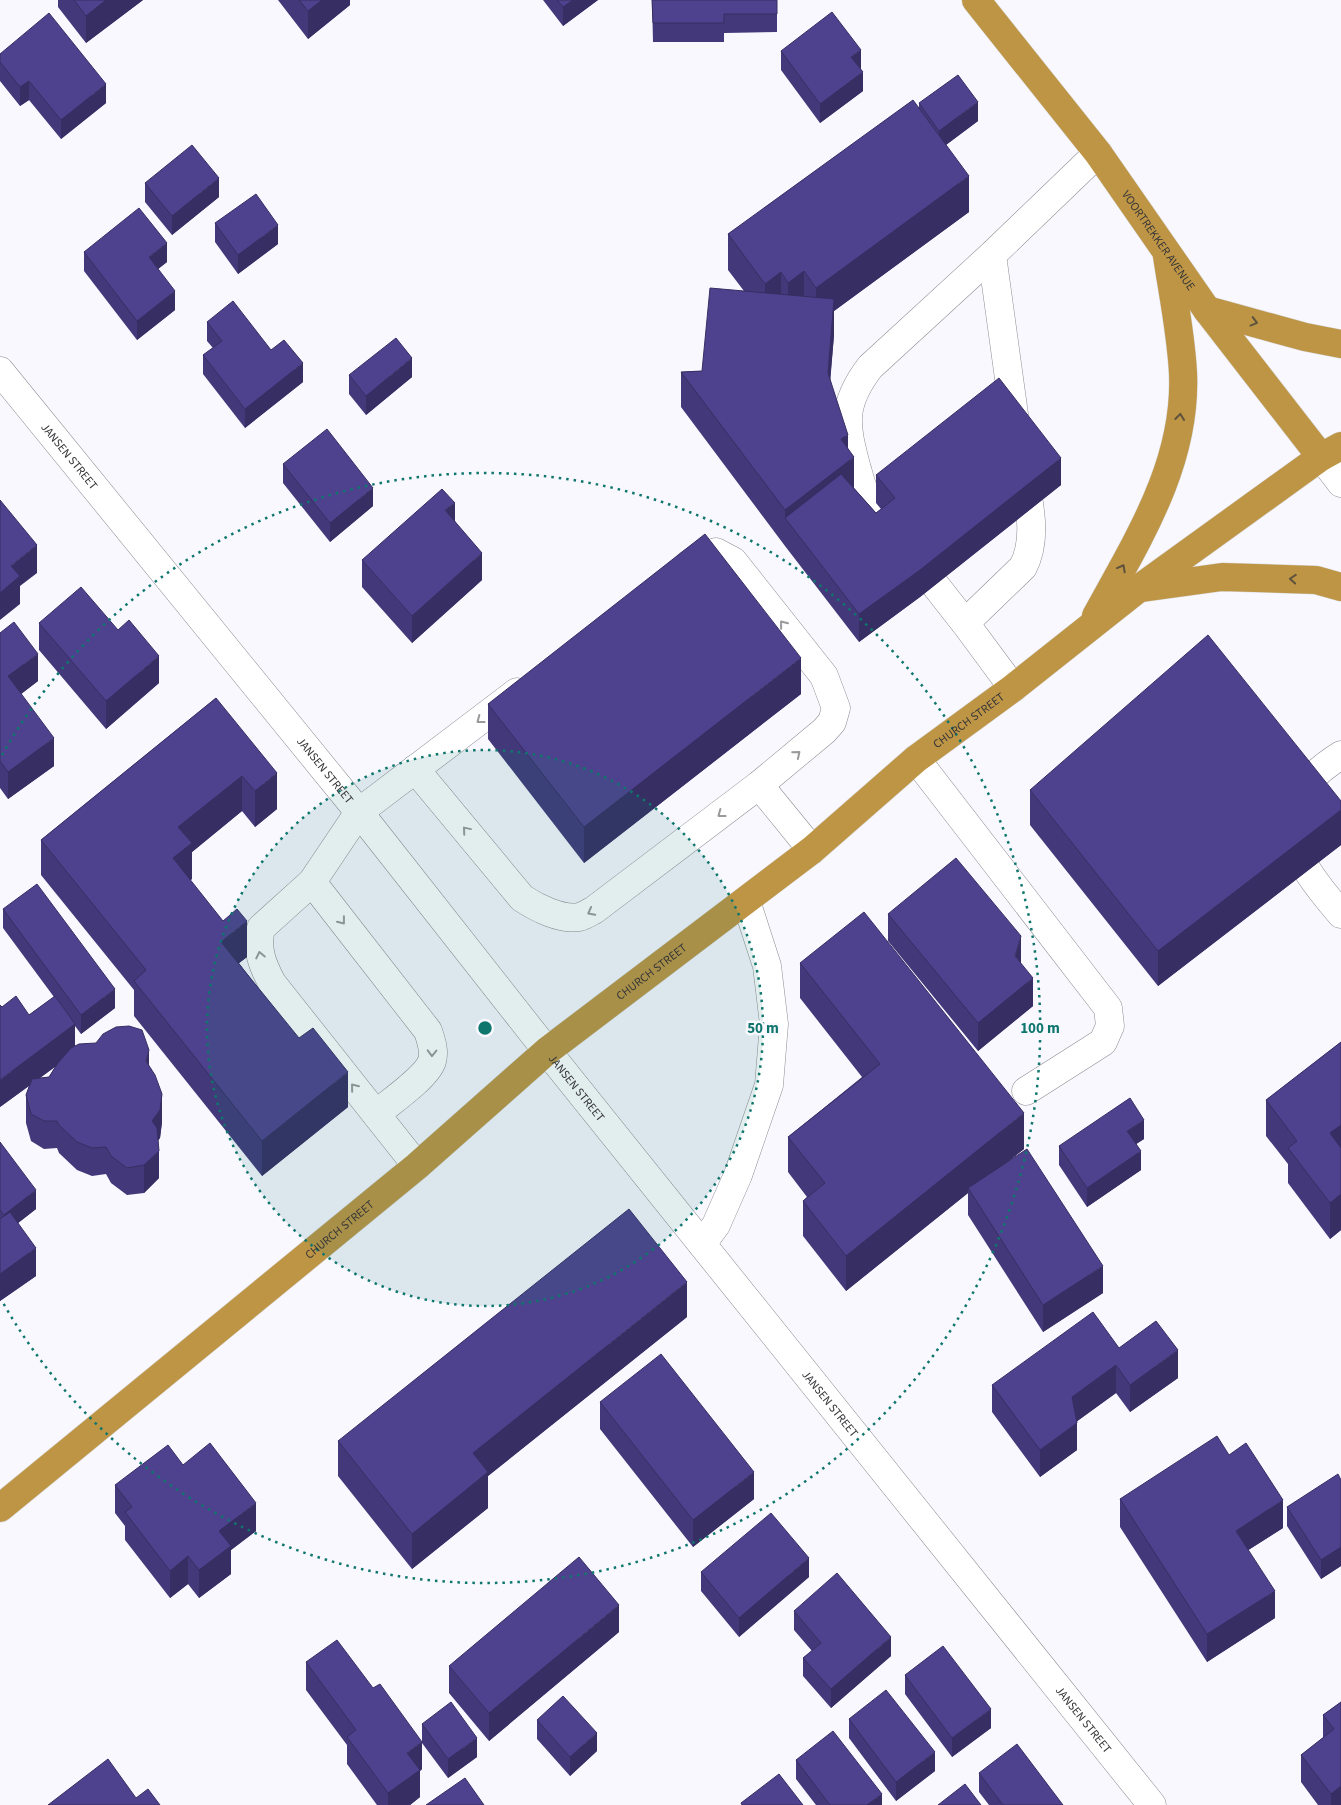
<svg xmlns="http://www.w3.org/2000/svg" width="1341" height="1805" viewBox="0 0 1341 1805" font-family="'Source Sans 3',sans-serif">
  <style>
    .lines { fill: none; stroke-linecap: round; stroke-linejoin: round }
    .minor-casing { stroke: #8c8c93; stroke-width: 29 }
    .highway-casing { stroke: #d7d7d7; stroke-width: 29 }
    .minor { stroke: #fff; stroke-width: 28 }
    .highway { stroke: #be9545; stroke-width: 28 }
    .wall { fill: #43397a; fill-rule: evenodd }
    .shaded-wall { fill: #372e63 }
    .building { fill: #4e428e; stroke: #372e63 }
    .oneway { stroke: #5e523c }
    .oneway2 { stroke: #9a9a9c }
    .ring { fill: none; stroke: #0f766e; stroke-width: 2.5; stroke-dasharray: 2.5 5 }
    .labels { text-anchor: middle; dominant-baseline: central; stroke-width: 5; stroke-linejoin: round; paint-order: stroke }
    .street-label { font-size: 12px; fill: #353538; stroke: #f8f8fe }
    .centre { fill: #0f766e; stroke: #f8f8fe; stroke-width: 2.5 }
    .ring-label { font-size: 15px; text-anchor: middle; font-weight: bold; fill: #0f766e; stroke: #f8f8fe; stroke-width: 5; stroke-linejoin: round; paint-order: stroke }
  </style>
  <rect width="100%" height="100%" fill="#f8f8fe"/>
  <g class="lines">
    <defs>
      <g id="minor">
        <path d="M 992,255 L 1016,429"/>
        <path id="s1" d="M 0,371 L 359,812 L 547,1051 L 1152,1805"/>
        <path d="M 1321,457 L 1341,483"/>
        <path d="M 965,623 L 1023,567 C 1038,538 1029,504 1024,474"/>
        <path d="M 1013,688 L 965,623 L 867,498 C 862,488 860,479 857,469 C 845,425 841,405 870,367 L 992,255 L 1098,153"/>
        <path d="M 1341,755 C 1260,806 1290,855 1341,914"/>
        <path d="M 916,759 L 1108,1008 L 1110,1026 L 1103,1042 L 1026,1091"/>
        <path d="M 415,769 L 522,898 C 537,908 561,920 579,917 C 584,916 590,912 594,910 L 759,785 L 824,731 L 832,722 L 836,708 L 824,676 L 733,561 L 716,552 L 698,558 L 688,565"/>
        <path d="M 759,785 L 812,850"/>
        <path d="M 312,882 L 428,1031 C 431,1040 435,1051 432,1061 C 427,1077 389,1103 376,1114"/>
        <path d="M 417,1166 L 272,983 C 262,964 256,949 261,928 L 312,882 L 359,812 L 517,692"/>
        <path d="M 702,1244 L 716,1225 L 738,1175 L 769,1085 L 774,1024 L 767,966 L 746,901"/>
      </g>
      <g id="highway">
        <path id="s2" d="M 976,0 L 1098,153 L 1207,310 L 1321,457"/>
        <path d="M 1207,310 L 1305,337 L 1341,344"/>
        <path d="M 1142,588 L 1222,577 L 1316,580 L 1341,587"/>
        <path d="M 1096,616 C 1138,539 1187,463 1183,373 C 1181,334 1173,295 1167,256"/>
        <path id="s3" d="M 0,1508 L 417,1166 L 547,1051 L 812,850 L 916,759 L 1013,688 L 1138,589 L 1321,457 L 1341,446"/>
      </g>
    </defs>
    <use href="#minor" class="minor-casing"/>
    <use href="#highway" class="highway-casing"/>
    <use href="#minor" class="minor"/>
    <use href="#highway" class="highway"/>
  </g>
  <path class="wall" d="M 58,0 L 143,0 L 86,43 L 58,7 Z
    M 278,0 L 350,0 L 350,5 L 308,39 Z
    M 543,0 L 598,0 L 563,26 Z
    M 652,0 L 777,0 L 777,32 L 724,33 L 724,42 L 653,42 Z
    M 781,51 L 861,69 L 863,91 L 820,123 L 781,70 Z
    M 0,54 L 106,103 L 61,139 L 29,100 L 20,106 L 0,81 Z
    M 919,103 L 978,121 L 946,145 L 969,212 L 834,311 L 834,335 L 830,380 L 848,448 L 854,488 L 876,513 L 881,509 L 876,503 L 876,475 L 1061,485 L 920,597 L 859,642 L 785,546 L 681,407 L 681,372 L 702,371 L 744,291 L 728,270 L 728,234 L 919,108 Z
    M 145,183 L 219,197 L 172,235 L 145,202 Z
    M 215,223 L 278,244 L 238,274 L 215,242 Z
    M 84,252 L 167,262 L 158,269 L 175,310 L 137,340 L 84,271 Z
    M 207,322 L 271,350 L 303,382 L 245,428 L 203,374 L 203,355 L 213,348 L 207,341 Z
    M 349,375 L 412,377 L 366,415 L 349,394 Z
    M 283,464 L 373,506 L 330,542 L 283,483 Z
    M 455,521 L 482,580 L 412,643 L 362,587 L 362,560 Z
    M 39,623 L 159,683 L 106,729 L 39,650 Z
    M 0,633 L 38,681 L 21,694 L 54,766 L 8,799 L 0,788 Z
    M 801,694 L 584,863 L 488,739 L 488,704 Z
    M 216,698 L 277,809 L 255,827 L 242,811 L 192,852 L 192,879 L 190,880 L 247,957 L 239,963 L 348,1107 L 262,1176 L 134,1016 L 134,990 L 41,875 L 41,840 Z
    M 1030,790 L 1341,801 L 1341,845 L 1158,986 L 1030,825 Z
    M 3,909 L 115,1008 L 81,1034 L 75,1026 L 75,1046 L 149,1066 L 162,1122 L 160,1138 L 158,1140 L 159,1178 L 144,1193 L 127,1195 L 111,1183 L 106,1174 L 92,1176 L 77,1170 L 59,1153 L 57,1148 L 44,1149 L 31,1141 L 26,1123 L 26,1095 L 29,1086 L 0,1107 L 29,1015 L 54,997 L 3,928 ZM 55,1067 L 49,1077 L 40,1078 Z
    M 888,914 L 1021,963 L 1033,1006 L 978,1051 L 888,941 Z
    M 800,963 L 1024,1149 L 1005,1164 L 1103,1293 L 1043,1332 L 968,1215 L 968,1193 L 846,1291 L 803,1236 L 803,1201 L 807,1197 L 788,1172 L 788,1137 L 862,1077 L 800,998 Z
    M 1341,1042 L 1341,1230 L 1330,1239 L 1288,1183 L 1288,1164 L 1266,1136 L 1266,1100 Z
    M 1144,1139 L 1136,1144 L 1141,1170 L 1087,1207 L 1059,1165 L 1059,1146 Z
    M 0,1142 L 36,1209 L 18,1223 L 36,1276 L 0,1301 Z
    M 687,1317 L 488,1476 L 488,1508 L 412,1569 L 338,1476 L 338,1441 Z
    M 1119,1348 L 1178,1378 L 1130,1412 L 1116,1393 L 1077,1421 L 1077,1450 L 1040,1477 L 992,1412 L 992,1385 Z
    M 600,1402 L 754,1499 L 693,1547 L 600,1429 Z
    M 1229,1455 L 1283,1528 L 1248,1550 L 1275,1618 L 1207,1662 L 1120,1527 L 1120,1499 Z
    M 183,1465 L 256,1531 L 231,1550 L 231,1574 L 199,1598 L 188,1584 L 170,1598 L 125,1540 L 125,1526 L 115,1513 L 115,1485 Z
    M 1341,1480 L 1341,1566 L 1321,1579 L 1287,1526 L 1287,1507 Z
    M 701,1572 L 809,1577 L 739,1637 L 701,1591 Z
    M 794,1611 L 891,1656 L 831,1708 L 803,1676 L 803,1658 L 812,1651 L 794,1630 Z
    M 619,1632 L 489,1741 L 449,1693 L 449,1666 Z
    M 306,1662 L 422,1769 L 420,1771 L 420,1797 L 410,1805 L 377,1805 L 347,1764 L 347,1745 L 306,1690 Z
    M 905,1675 L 991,1728 L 952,1757 L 905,1694 Z
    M 1341,1702 L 1341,1805 L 1318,1805 L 1301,1782 L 1301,1755 L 1323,1738 L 1323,1715 Z
    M 849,1719 L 935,1771 L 896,1801 L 849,1738 Z
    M 537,1720 L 597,1751 L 570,1776 L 537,1739 Z
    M 422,1724 L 477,1757 L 448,1778 L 422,1743 Z
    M 796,1760 L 882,1805 L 816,1805 L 796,1779 Z
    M 979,1773 L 1063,1805 L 989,1805 L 979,1792 Z"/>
  <path class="shaded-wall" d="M 106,0 L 143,0 L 86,43 L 86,16 Z
    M 322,0 L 350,0 L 350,5 L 308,39 L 308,11 Z
    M 573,0 L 598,0 L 563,26 L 563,7 Z
    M 861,50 L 861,69 L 851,76 L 851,57 Z
    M 863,72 L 863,91 L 820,123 L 820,104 Z
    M 29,81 L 29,100 L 20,106 L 20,87 Z
    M 106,84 L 106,103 L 61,139 L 61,120 Z
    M 978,102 L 978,121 L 939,150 L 939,131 Z
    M 969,176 L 969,212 L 834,311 L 834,335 L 828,408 L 816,324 L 816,288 Z
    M 219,178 L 219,197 L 172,235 L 172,216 Z
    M 278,225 L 278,244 L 238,274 L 238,255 Z
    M 167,243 L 167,262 L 149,276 L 149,257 Z
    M 804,271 L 804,307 L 788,319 L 788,283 Z
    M 781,272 L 781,308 L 765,319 L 765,284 Z
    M 175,291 L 175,310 L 137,340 L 137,321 Z
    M 412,358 L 412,377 L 366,415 L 366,396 Z
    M 303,363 L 303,382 L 245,428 L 245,409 Z
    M 848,435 L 848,462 L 854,457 L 854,493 L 785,518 L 785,510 L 841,439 Z
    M 1061,458 L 1061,485 L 920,597 L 859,642 L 859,614 Z
    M 373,488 L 373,506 L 330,542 L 330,523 Z
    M 455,503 L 455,530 L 445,510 Z
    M 37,545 L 37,573 L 20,586 L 20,604 L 0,620 L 0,593 L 11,566 Z
    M 482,553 L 482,580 L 412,643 L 412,616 Z
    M 38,654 L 38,681 L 8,704 L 8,676 Z
    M 159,656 L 159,683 L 106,729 L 106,701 Z
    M 801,658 L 801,694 L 584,863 L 584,827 Z
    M 54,738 L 54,766 L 8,799 L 8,772 Z
    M 277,773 L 277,809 L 255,827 L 255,791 Z
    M 242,776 L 242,811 L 192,852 L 192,879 L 173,894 L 173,858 L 178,827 Z
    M 1341,810 L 1341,845 L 1158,986 L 1158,951 Z
    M 247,921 L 247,957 L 221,977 L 221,942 Z
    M 1021,936 L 1021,964 L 1015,956 Z
    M 1033,978 L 1033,1006 L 978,1051 L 978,1023 Z
    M 115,989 L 115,1008 L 81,1034 L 81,1015 Z
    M 75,1024 L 75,1052 L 0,1107 L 0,1080 Z
    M 149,1050 L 149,1078 L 146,1061 Z
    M 348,1072 L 348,1107 L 262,1176 L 262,1141 Z
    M 162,1094 L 162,1122 L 160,1138 L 152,1149 L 152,1121 Z
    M 1024,1113 L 1024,1149 L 970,1192 L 968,1188 L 968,1193 L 846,1291 L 846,1256 Z
    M 1144,1120 L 1144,1139 L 1127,1150 L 1127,1131 Z
    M 1341,1125 L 1341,1160 L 1330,1133 Z
    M 159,1151 L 159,1178 L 144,1193 L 144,1165 Z
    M 1141,1151 L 1141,1170 L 1087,1207 L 1087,1188 Z
    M 36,1190 L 36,1209 L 4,1234 L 4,1215 Z
    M 1341,1194 L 1341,1230 L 1330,1239 L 1330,1203 Z
    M 36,1248 L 36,1276 L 0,1301 L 0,1274 Z
    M 1103,1266 L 1103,1293 L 1043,1332 L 1043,1305 Z
    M 687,1282 L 687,1317 L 488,1476 L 488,1508 L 412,1569 L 412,1534 L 473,1453 Z
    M 1178,1350 L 1178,1378 L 1130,1412 L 1130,1385 Z
    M 1116,1365 L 1116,1393 L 1072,1425 L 1072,1397 Z
    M 1077,1423 L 1077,1450 L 1040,1477 L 1040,1450 Z
    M 754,1472 L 754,1499 L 693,1547 L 693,1520 Z
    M 1283,1500 L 1283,1528 L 1236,1558 L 1236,1531 Z
    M 256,1503 L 256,1531 L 231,1550 L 231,1574 L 199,1598 L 199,1570 L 219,1531 Z
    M 1341,1547 L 1341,1566 L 1321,1579 L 1321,1560 Z
    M 188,1556 L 188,1584 L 170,1598 L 170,1571 Z
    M 809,1558 L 809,1577 L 739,1637 L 739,1618 Z
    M 1275,1591 L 1275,1618 L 1207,1662 L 1207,1634 Z
    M 619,1605 L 619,1632 L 489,1741 L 489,1713 Z
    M 891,1637 L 891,1656 L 831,1708 L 831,1689 Z
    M 991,1709 L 991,1728 L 952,1757 L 952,1738 Z
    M 597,1733 L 597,1751 L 570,1776 L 570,1757 Z
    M 477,1738 L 477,1757 L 448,1778 L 448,1759 Z
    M 422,1742 L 422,1769 L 420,1771 L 420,1797 L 410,1805 L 388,1805 L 388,1793 L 407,1753 Z
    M 935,1752 L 935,1771 L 896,1801 L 896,1782 Z
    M 1341,1786 L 1341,1805 L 1331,1805 L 1331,1794 Z
    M 882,1794 L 882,1805 L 867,1805 Z"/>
  <path class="building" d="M 74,0 L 106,0 L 86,16 Z
    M 299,0 L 322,0 L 308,11 Z
    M 557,0 L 573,0 L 563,7 Z
    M 652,0 L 777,0 L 777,14 L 724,14 L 724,23 L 653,23 Z
    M 832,12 L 861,50 L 851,57 L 863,72 L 820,104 L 781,51 Z
    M 49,13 L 106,84 L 61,120 L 29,81 L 20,87 L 0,62 L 0,54 Z
    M 958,75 L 978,102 L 939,131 L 919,103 Z
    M 913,100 L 969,176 L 816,288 L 804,271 L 788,283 L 781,272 L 765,284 L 728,234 Z
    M 192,145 L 219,178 L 172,216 L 145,183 Z
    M 256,194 L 278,225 L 238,255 L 215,223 Z
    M 139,208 L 167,243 L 149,257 L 175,291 L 137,321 L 84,252 Z
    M 710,288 L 834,299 L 828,373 L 848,435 L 841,439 L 854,457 L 785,510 L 681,372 L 702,371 Z
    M 233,301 L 271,350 L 284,340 L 303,363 L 245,409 L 203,355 L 222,341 L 207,322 Z
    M 396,338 L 412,358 L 366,396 L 349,375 Z
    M 999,378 L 1061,458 L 920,570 L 859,614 L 785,518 L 841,474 L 876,513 L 895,498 L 876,475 Z
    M 327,429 L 373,488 L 330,523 L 283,464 Z
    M 442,489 L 455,503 L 445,510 L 482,553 L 412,616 L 362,560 Z
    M 0,500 L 37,545 L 11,566 L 20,576 L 0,593 Z
    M 705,534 L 801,658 L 584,827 L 488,704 Z
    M 81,587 L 118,630 L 129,620 L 159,656 L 106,701 L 39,623 Z
    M 14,622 L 38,654 L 8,676 L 54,738 L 8,772 L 0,761 L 0,633 Z
    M 1208,635 L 1341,801 L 1341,810 L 1158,951 L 1030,790 Z
    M 216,698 L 277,773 L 255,791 L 242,776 L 178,827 L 192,843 L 173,858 L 223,921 L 237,909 L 247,921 L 221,942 L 299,1038 L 313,1028 L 348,1072 L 262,1141 L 134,981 L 146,970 L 41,840 Z
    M 956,858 L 1021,936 L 1015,956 L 1033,978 L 978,1023 L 888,914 Z
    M 37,884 L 115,989 L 81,1015 L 3,909 Z
    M 864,912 L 1024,1113 L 846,1256 L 803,1201 L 825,1183 L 788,1137 L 880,1064 L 800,963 Z
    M 16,996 L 29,1015 L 55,996 L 75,1024 L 0,1080 L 0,1005 L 2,1007 Z
    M 129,1026 L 142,1030 L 149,1050 L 146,1061 L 155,1075 L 162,1094 L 160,1110 L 152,1121 L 157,1128 L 159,1151 L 144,1165 L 127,1168 L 111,1156 L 106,1147 L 92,1148 L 77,1142 L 59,1125 L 57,1121 L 44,1121 L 31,1114 L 26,1095 L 32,1079 L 49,1077 L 58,1063 L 71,1048 L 79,1044 L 96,1043 L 103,1034 L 116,1027 Z
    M 1341,1042 L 1341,1125 L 1330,1133 L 1341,1148 L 1341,1194 L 1330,1203 L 1288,1148 L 1297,1141 L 1266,1100 Z
    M 1130,1098 L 1144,1120 L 1127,1131 L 1141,1151 L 1087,1188 L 1059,1146 Z
    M 0,1142 L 36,1190 L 4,1215 L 0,1210 Z
    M 1027,1149 L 1103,1266 L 1043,1305 L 968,1188 Z
    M 629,1209 L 687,1282 L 473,1453 L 488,1472 L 412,1534 L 338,1441 Z
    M 10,1212 L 36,1248 L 0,1274 L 0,1219 Z
    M 1093,1312 L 1119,1348 L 1156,1321 L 1178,1350 L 1130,1385 L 1116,1365 L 1072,1397 L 1077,1423 L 1040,1450 L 992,1385 Z
    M 661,1354 L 754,1472 L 693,1520 L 600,1402 Z
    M 1217,1436 L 1229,1455 L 1246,1443 L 1283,1500 L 1236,1531 L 1275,1591 L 1207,1634 L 1120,1499 Z
    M 210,1443 L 256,1503 L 219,1531 L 231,1546 L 199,1570 L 188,1556 L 170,1571 L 125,1512 L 132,1507 L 115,1485 L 168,1445 L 183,1465 Z
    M 1338,1474 L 1341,1480 L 1341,1547 L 1321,1560 L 1287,1507 Z
    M 771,1513 L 809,1558 L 739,1618 L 701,1572 Z
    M 579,1557 L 619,1605 L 489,1713 L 449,1666 Z
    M 837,1573 L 891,1637 L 831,1689 L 803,1658 L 821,1643 L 794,1611 Z
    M 337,1640 L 373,1688 L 380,1684 L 422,1742 L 407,1753 L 420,1770 L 388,1793 L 347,1737 L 356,1730 L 306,1662 Z
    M 943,1646 L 991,1709 L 952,1738 L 905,1675 Z
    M 886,1690 L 935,1752 L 896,1782 L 849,1719 Z
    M 563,1696 L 597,1733 L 570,1757 L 537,1720 Z
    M 451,1702 L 477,1738 L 448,1759 L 422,1724 Z
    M 1341,1702 L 1341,1786 L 1331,1794 L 1301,1755 L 1334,1729 L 1323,1715 Z
    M 833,1731 L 882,1794 L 867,1805 L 830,1805 L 796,1760 Z
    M 1017,1744 L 1063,1805 L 1003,1805 L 979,1773 Z
    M 108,1759 L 136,1798 L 148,1789 L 160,1805 L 48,1805 Z
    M 779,1774 L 803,1805 L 742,1805 L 741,1803 Z
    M 465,1778 L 484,1805 L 426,1805 Z
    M 965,1784 L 981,1805 L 938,1805 Z"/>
  <defs><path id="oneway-chevron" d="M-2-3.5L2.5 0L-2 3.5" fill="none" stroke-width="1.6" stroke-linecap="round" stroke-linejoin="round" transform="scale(1.25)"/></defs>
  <g class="oneway">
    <use href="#oneway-chevron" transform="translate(1254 322) rotate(15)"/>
    <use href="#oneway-chevron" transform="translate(1180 417) rotate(-83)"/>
    <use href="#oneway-chevron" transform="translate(1122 568) rotate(-62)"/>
    <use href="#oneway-chevron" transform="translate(1293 579) rotate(-176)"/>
  </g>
  <g class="oneway2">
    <use href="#oneway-chevron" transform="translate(783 624) rotate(-128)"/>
    <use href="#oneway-chevron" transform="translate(480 720) rotate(143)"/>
    <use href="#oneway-chevron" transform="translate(797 754) rotate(-40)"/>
    <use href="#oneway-chevron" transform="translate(721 814) rotate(143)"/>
    <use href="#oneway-chevron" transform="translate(466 830) rotate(-130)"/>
    <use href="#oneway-chevron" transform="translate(591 912) rotate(152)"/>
    <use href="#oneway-chevron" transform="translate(342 921) rotate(52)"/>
    <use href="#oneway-chevron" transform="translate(260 955) rotate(-102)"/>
    <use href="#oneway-chevron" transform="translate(432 1053) rotate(91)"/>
    <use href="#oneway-chevron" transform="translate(354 1087) rotate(-129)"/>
  </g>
  <circle cx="485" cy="1028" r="278" fill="#0f766e" fill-opacity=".12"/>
  <g class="ring">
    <circle cx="485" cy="1028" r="278"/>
    <path d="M2 755A555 555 0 1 1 2 1301"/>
  </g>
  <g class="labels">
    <g class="street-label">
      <text stroke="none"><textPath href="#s2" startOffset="302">VOORTREKKER AVENUE</textPath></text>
      <text stroke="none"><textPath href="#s1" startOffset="110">JANSEN STREET</textPath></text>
      <text stroke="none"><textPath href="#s3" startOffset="1249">CHURCH STREET</textPath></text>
      <text stroke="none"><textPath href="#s1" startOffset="515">JANSEN STREET</textPath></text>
      <text stroke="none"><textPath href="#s3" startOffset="844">CHURCH STREET</textPath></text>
      <text stroke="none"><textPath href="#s1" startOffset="920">JANSEN STREET</textPath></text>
      <text stroke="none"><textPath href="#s3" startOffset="439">CHURCH STREET</textPath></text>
      <text stroke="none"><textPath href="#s1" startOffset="1325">JANSEN STREET</textPath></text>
      <text stroke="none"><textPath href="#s1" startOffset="1730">JANSEN STREET</textPath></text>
    </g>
  </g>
  <circle cx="485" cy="1028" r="8" class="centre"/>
  <g class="ring-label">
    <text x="763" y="1033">50 m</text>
    <text x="1040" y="1033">100 m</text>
  </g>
</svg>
